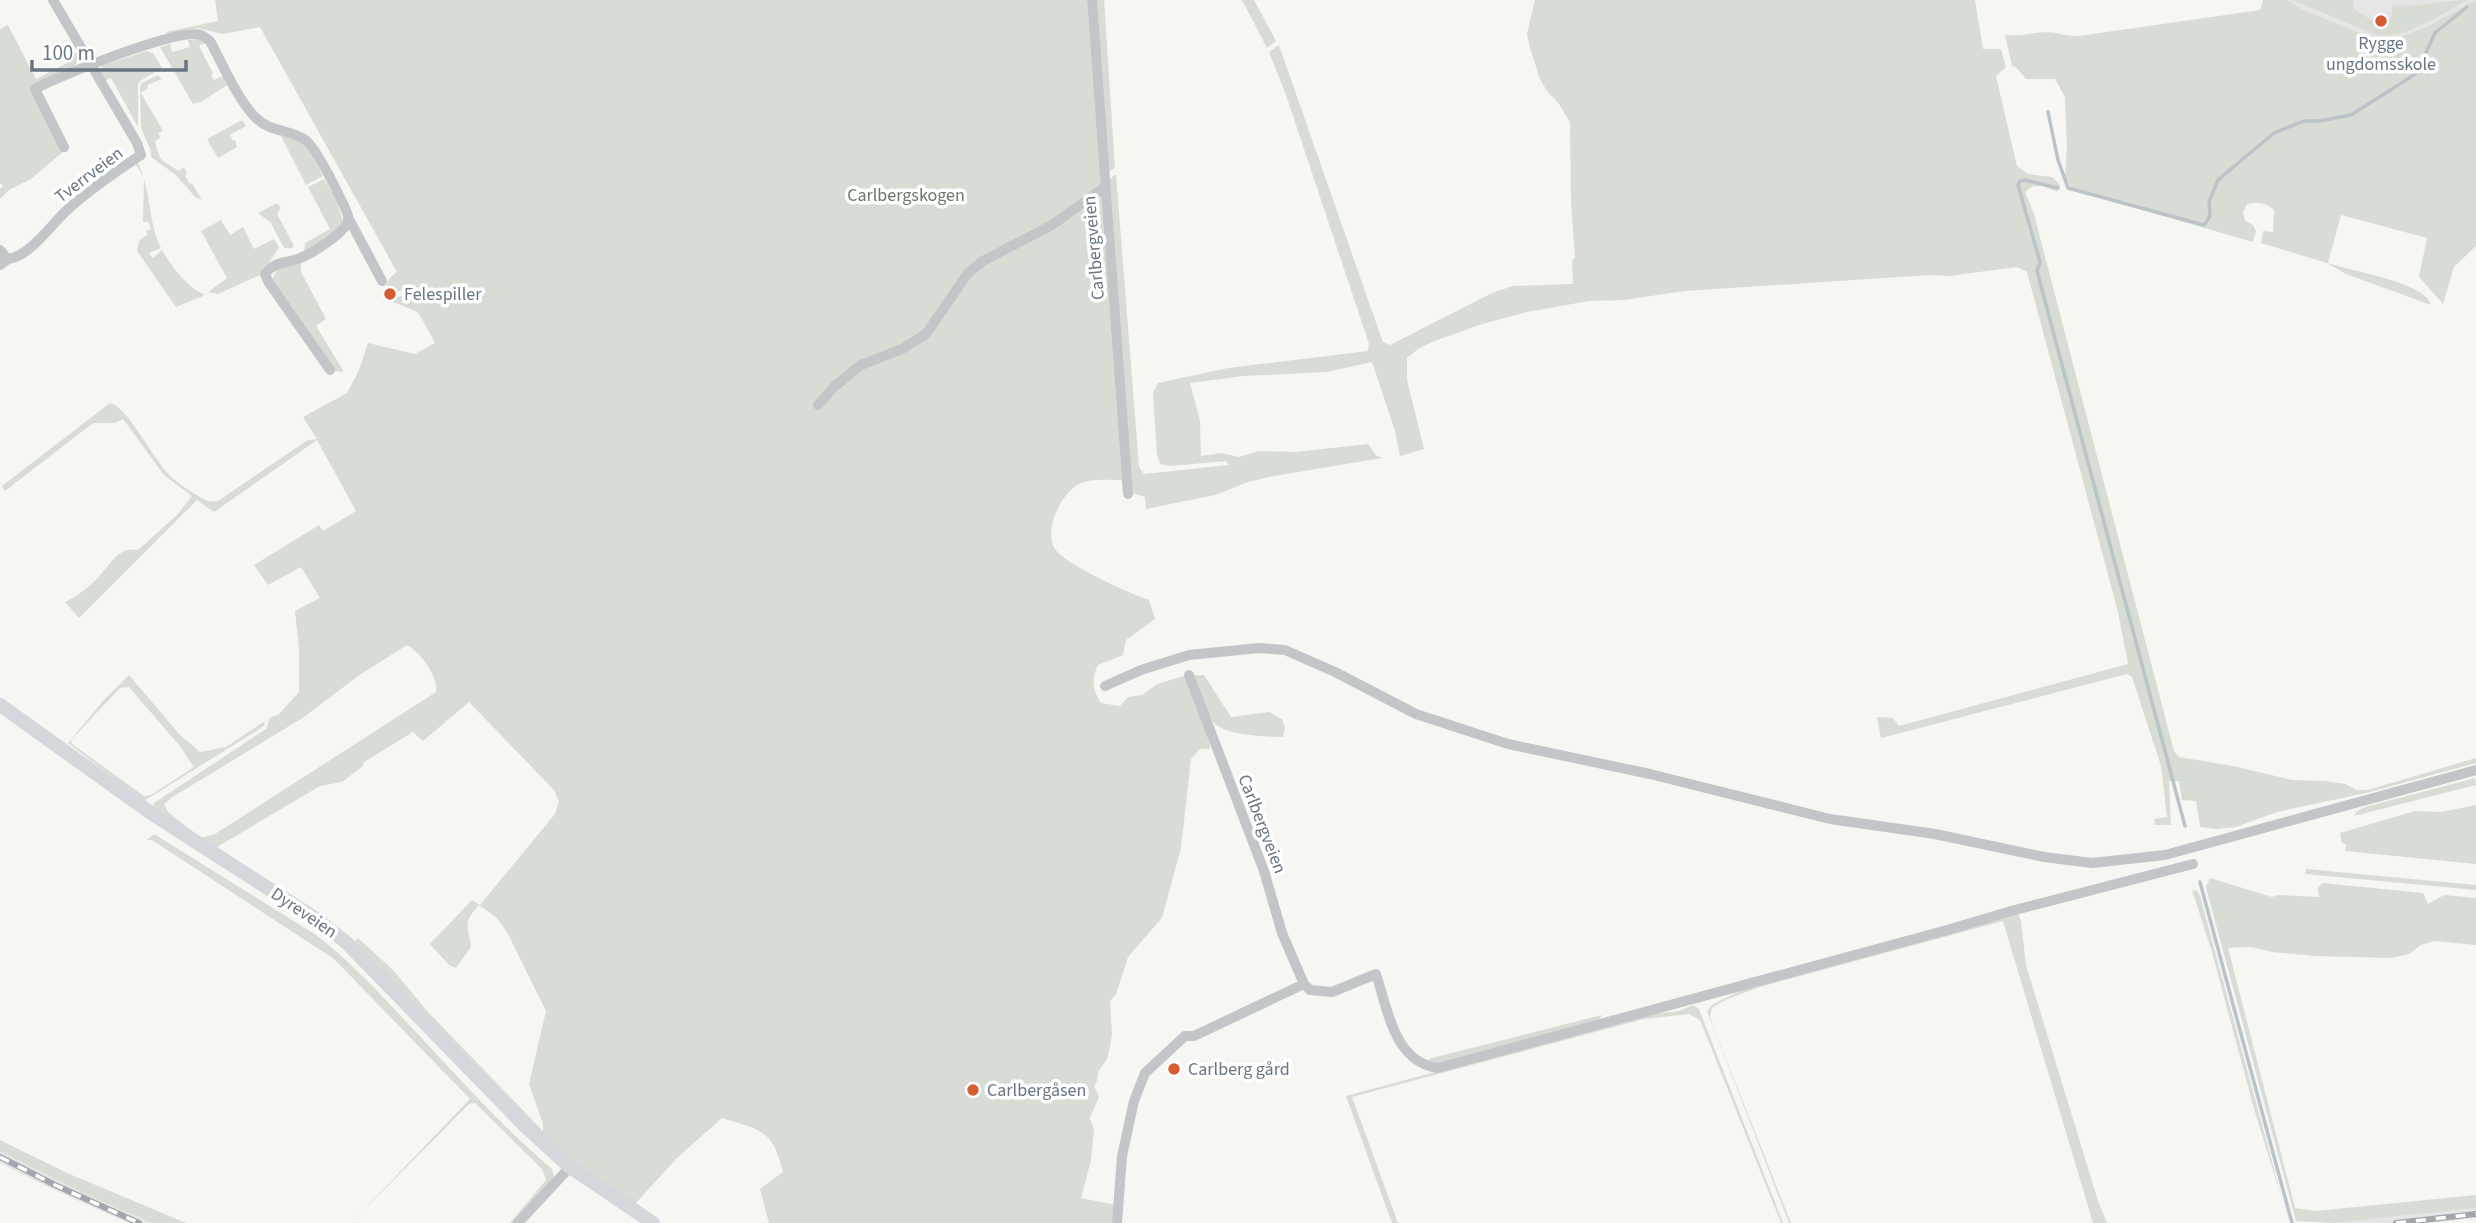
<svg xmlns="http://www.w3.org/2000/svg" width="2476" height="1223" viewBox="0 0 2476 1223" font-family="'Source Sans 3',sans-serif">
  <style>
    .built { fill: #e4e5e4 }
    .green { fill: #d7ddd4; fill-rule: evenodd }
    .lines { fill: none; stroke-linecap: round; stroke-linejoin: round }
    .stream { stroke: #bac4c8; stroke-width: 3.5 }
    .minor { stroke: #c2c6c9; stroke-width: 10 }
    .secondary { stroke: #d4d8dc; stroke-width: 14 }
    .rail-casing { stroke: #a1a7ac; stroke-width: 6 }
    .rail { stroke: #fff; stroke-width: 3.5; stroke-dasharray: 10; stroke-linecap: butt }
    .poi-dot { fill: #d65c33; stroke: #fff; stroke-width: 2.5 }
    .labels { text-anchor: middle; dominant-baseline: central; stroke-width: 7; stroke-linejoin: round; paint-order: stroke }
    .poi-label { font-size: 18px; fill: #677682; stroke: #fff; text-anchor: start }
    .street-label { font-size: 18px; fill: #677682; stroke: #fff }
    .park-label { font-size: 18px; fill: #697a66; stroke: #fff }
  </style>
  <rect width="100%" height="100%" fill="#f6f6f3"/>
  <path class="built" d="M 2271,0 L 2476,0 L 2476,6 L 2378,45 Z
    M 0,1151 L 87,1195 L 152,1223 L 128,1223 L 50,1188 L 0,1163 Z
    M 2476,1208 L 2476,1218 L 2431,1223 L 2335,1223 Z"/>
  <path class="green" d="M 215,0 L 1087,0 L 1122,480 C 1108,480 1091,478 1079,484 C 1061,493 1043,531 1055,549 C 1066,565 1129,593 1149,600 L 1155,619 L 1126,640 L 1123,655 L 1098,665 C 1091,679 1092,690 1101,703 L 1120,706 L 1128,697 L 1142,695 L 1157,684 L 1184,676 L 1204,675 L 1231,717 L 1269,712 L 1282,719 L 1285,728 L 1283,737 C 1267,737 1227,735 1215,724 C 1212,721 1210,718 1208,715 L 1200,717 L 1208,735 L 1210,749 L 1200,749 L 1191,759 L 1181,848 L 1162,918 L 1128,957 L 1116,994 L 1110,1001 L 1112,1034 L 1110,1047 L 1107,1059 L 1098,1072 L 1097,1081 L 1094,1086 L 1099,1097 L 1090,1118 L 1094,1131 L 1091,1160 L 1081,1198 L 1116,1205 L 1114,1223 L 769,1223 L 760,1189 L 783,1172 C 773,1130 761,1130 722,1118 L 676,1159 L 635,1204 L 570,1159 L 536,1130 L 355,941 L 358,938 L 394,971 L 428,1012 L 543,1131 L 543,1124 L 529,1084 L 546,1011 L 507,932 L 496,917 L 479,905 C 462,924 468,924 471,947 L 456,968 L 449,965 L 430,944 L 472,900 L 480,905 L 555,814 L 559,802 L 554,790 L 469,702 L 423,741 L 413,732 L 364,762 L 363,766 L 342,782 L 320,786 L 217,847 L 304,905 L 216,852 L 152,808 L 154,803 L 266,729 L 270,718 L 279,714 L 299,692 L 299,649 L 295,611 L 320,598 L 301,567 L 268,585 L 254,565 L 319,525 L 323,531 L 356,511 L 317,440 L 214,512 L 197,500 L 79,618 L 65,602 C 77,597 94,583 102,573 C 113,561 119,547 138,550 L 177,515 L 192,496 L 164,475 L 123,419 L 115,423 L 93,423 L 5,491 L 2,486 L 110,403 C 126,406 152,455 164,469 C 172,479 182,486 193,493 C 202,498 208,503 218,501 L 308,440 L 317,439 L 303,417 L 347,393 L 359,370 L 368,343 L 415,354 L 435,343 L 418,312 L 388,300 L 405,295 L 402,290 L 387,297 C 384,285 387,279 397,272 L 260,27 L 223,34 L 197,28 L 168,34 L 166,32 L 218,21 ZM 407,645 C 420,652 439,677 436,692 L 215,834 L 201,838 L 168,812 L 164,804 L 171,798 L 304,717 L 358,676 Z
    M 1097,0 L 1104,0 L 1115,168 L 1108,172 Z
    M 1242,0 L 1254,0 L 1276,41 L 1267,48 Z
    M 1535,0 L 1975,0 L 1983,49 L 2001,49 L 2006,67 L 1996,76 L 2017,166 L 2028,174 L 2052,177 L 2060,185 L 2057,192 L 2043,186 L 2033,186 L 2025,192 L 2034,214 L 2048,268 L 2174,751 L 2179,757 L 2233,766 L 2292,780 L 2325,781 L 2345,784 L 2357,790 L 2368,790 L 2476,758 L 2476,763 L 2366,793 L 2277,812 L 2236,827 L 2217,829 L 2200,827 L 2196,801 L 2182,800 L 2179,781 L 2169,781 L 2171,825 L 2155,825 L 2154,819 L 2167,817 L 2161,766 L 2132,677 L 2127,674 L 1881,738 L 1877,717 L 1893,718 L 1899,726 L 2128,664 L 2118,612 L 2027,272 L 2017,267 L 1949,276 L 1930,275 L 1684,291 L 1625,300 L 1589,301 L 1527,312 L 1479,325 L 1432,342 L 1418,349 L 1407,358 L 1407,380 L 1424,449 L 1400,456 L 1395,431 L 1372,362 L 1327,372 L 1244,376 L 1190,383 L 1200,421 L 1201,456 L 1222,453 L 1239,457 L 1259,451 L 1295,452 L 1368,444 L 1376,455 L 1382,458 L 1269,477 L 1248,482 L 1215,495 L 1146,509 L 1145,497 L 1132,493 L 1110,179 L 1116,174 L 1139,467 L 1144,474 L 1229,465 L 1226,461 L 1171,466 L 1160,464 L 1157,454 L 1153,393 L 1158,383 L 1228,368 L 1368,351 L 1369,344 L 1286,95 L 1269,52 L 1279,45 L 1380,334 L 1383,342 L 1390,345 L 1492,293 L 1513,286 L 1573,284 L 1572,260 L 1575,258 L 1571,201 L 1570,122 L 1559,104 L 1547,91 L 1540,79 L 1530,48 L 1527,34 Z
    M 2263,0 L 2286,0 L 2303,10 L 2369,37 L 2389,41 L 2432,24 L 2476,0 L 2476,246 L 2454,267 L 2443,304 L 2419,277 L 2427,238 L 2341,215 L 2328,263 C 2350,271 2426,282 2431,305 L 2346,274 L 2327,263 L 2261,243 L 2263,231 L 2273,232 L 2274,210 C 2266,202 2257,202 2247,204 L 2243,212 L 2245,221 L 2253,225 L 2256,231 L 2253,242 L 2073,190 L 2065,178 L 2067,147 L 2065,97 L 2055,79 L 2026,79 L 2016,67 L 2012,66 L 2005,35 C 2022,37 2040,30 2056,33 C 2064,35 2070,36 2079,36 L 2260,10 Z
    M 2292,0 L 2353,0 L 2354,9 L 2371,20 L 2382,22 L 2391,17 L 2393,5 C 2419,8 2443,0 2468,0 C 2442,14 2412,34 2382,37 Z
    M 8,25 L 36,79 L 69,62 L 72,51 L 74,50 L 78,57 L 76,65 L 33,88 L 64,151 L 31,179 L 9,190 L 0,199 L 0,189 L 3,186 L 0,183 L 0,29 Z
    M 200,39 L 205,43 L 199,46 L 213,73 L 211,75 L 214,80 L 223,76 L 227,85 L 201,102 L 193,104 L 160,47 L 170,44 L 172,52 L 190,47 L 188,40 Z
    M 147,51 L 153,53 L 162,68 L 140,81 L 138,85 L 138,127 L 111,78 L 104,81 L 100,71 L 103,65 Z
    M 158,75 L 162,79 L 147,85 L 148,88 L 141,93 L 163,131 L 158,133 L 161,138 L 155,141 C 160,162 160,159 179,171 L 184,167 L 187,174 L 185,176 L 190,184 L 192,183 L 202,200 L 195,197 L 176,175 L 151,157 L 151,151 L 141,128 L 140,87 L 142,83 Z
    M 242,120 L 246,126 L 230,135 L 233,141 L 235,140 L 237,147 L 218,158 L 207,139 Z
    M 281,136 C 305,135 314,158 323,176 L 306,185 Z
    M 137,162 C 152,189 147,220 161,248 L 149,253 L 153,258 L 162,250 C 170,264 188,289 204,294 L 203,296 L 176,307 L 137,251 L 139,241 L 148,234 L 146,231 L 151,229 L 148,222 L 143,222 L 144,178 L 135,163 Z
    M 324,179 L 337,201 L 343,222 L 336,231 L 304,253 L 305,243 L 330,229 L 308,187 Z
    M 277,203 L 281,208 L 277,214 L 294,246 L 292,248 L 284,248 L 271,223 L 258,213 Z
    M 221,220 L 230,235 L 243,227 L 254,249 L 274,239 L 279,247 L 262,274 L 218,294 L 208,292 L 227,278 L 201,231 Z
    M 301,261 L 301,272 L 326,319 L 316,326 L 344,372 L 334,371 L 272,280 L 278,267 Z
    M 129,675 L 180,735 L 200,752 L 226,747 L 265,721 L 264,726 L 144,801 L 68,743 L 103,701 ZM 129,687 L 179,745 L 194,767 L 151,795 L 144,796 L 72,744 L 71,740 L 120,688 Z
    M 2475,778 L 2476,785 L 2354,816 L 2357,811 L 2365,807 Z
    M 2476,805 L 2476,864 L 2345,851 L 2346,844 L 2342,843 L 2340,833 L 2415,811 L 2441,812 Z
    M 154,834 L 316,935 C 346,958 372,985 398,1013 C 448,1065 496,1122 552,1169 L 554,1176 L 551,1183 L 515,1223 L 510,1223 L 546,1180 L 542,1169 L 475,1103 L 469,1104 L 351,1223 L 470,1099 L 334,959 L 152,840 L 147,840 Z
    M 2306,869 L 2476,885 L 2476,890 L 2305,874 Z
    M 2210,878 L 2272,897 L 2278,895 L 2319,897 L 2318,888 L 2322,883 L 2423,893 L 2428,904 L 2444,895 L 2476,898 L 2476,945 L 2434,941 L 2421,945 L 2409,954 L 2391,958 L 2316,956 L 2272,952 L 2251,947 L 2228,948 L 2295,1208 L 2316,1211 L 2476,1195 L 2476,1208 L 2335,1223 L 2296,1221 L 2209,899 L 2206,887 Z
    M 2192,890 L 2197,891 L 2200,896 L 2283,1202 L 2254,1109 L 2212,952 Z
    M 2018,914 L 2021,921 L 2026,965 L 2098,1201 L 2107,1223 L 2093,1223 L 2003,921 L 1760,987 L 1727,999 L 1712,1008 L 1710,1016 L 1713,1026 L 1791,1223 L 1789,1223 L 1707,1011 L 1713,1004 L 1740,991 Z
    M 1693,1005 L 1699,1009 L 1783,1223 L 1781,1223 L 1700,1020 L 1689,1014 L 1644,1019 L 1352,1097 L 1398,1223 L 1392,1223 L 1346,1096 L 1646,1015 L 1679,1011 Z
    M 1602,1015 L 1599,1020 L 1438,1064 L 1428,1060 L 1432,1058 Z
    M 0,1140 L 67,1173 L 186,1223 L 152,1223 L 87,1195 L 0,1151 Z"/>
  <g class="lines">
    <path class="stream" d="M 2048,112 L 2058,160 L 2068,188 L 2204,225 L 2210,216 L 2209,202 L 2218,180 L 2274,133 L 2304,121 L 2319,121 L 2351,115 L 2414,75 L 2417,72 L 2435,33 L 2467,7
      M 2058,188 L 2025,180 L 2020,181 L 2018,185 L 2040,262 L 2037,271 L 2185,826
      M 2200,882 L 2292,1223"/>
    <path class="minor" d="M 1092,0 L 1128,494
      M 64,147 L 35,89 C 59,76 179,27 201,35 C 203,35 208,40 210,41 C 222,63 238,100 255,117 C 269,132 288,129 304,139 C 316,146 339,195 346,210 C 347,213 349,217 348,220 C 347,232 311,254 300,258 C 286,264 276,260 265,274 L 269,283 L 330,370
      M 349,219 L 382,281
      M 0,250 L 8,259 L 0,265
      M 8,259 C 29,257 51,225 66,211 C 89,190 115,172 141,155 L 137,143 L 53,0
      M 818,405 L 835,386 L 861,365 L 902,349 L 926,334 L 968,273 L 983,261 L 1052,225 L 1105,187
      M 1189,675 L 1264,871 L 1282,933 L 1304,984 L 1310,990 L 1332,992 L 1376,974 C 1388,1010 1394,1062 1438,1068 L 1947,930 L 2011,911 L 2193,864
      M 1105,686 L 1141,670 L 1189,655 L 1259,648 L 1285,650 L 1335,672 L 1416,714 L 1508,744 L 1650,774 L 1830,819 L 1935,834 L 2044,857 L 2092,863 L 2165,855 L 2476,770
      M 518,1223 L 570,1167
      M 1117,1223 L 1122,1156 L 1134,1101 L 1145,1073 L 1185,1036 L 1194,1036 L 1304,984"/>
    <path class="secondary" d="M 0,705 L 151,813 L 316,919 L 347,943 L 525,1126 L 570,1167 L 653,1223"/>
    <defs>
      <path id="rail" d="M 0,1157 L 55,1185 L 139,1223
        M 2396,1223 L 2476,1214"/>
    </defs>
    <use href="#rail" class="rail-casing"/>
    <use href="#rail" class="rail"/>
  </g>
  <g class="poi-dot">
    <circle cx="2381" cy="21" r="7"/>
    <circle cx="390" cy="294" r="7"/>
    <circle cx="1174" cy="1069" r="7"/>
    <circle cx="973" cy="1090" r="7"/>
  </g>
  <g class="labels">
    <g class="poi-label">
      <text x="2381" y="43" text-anchor="middle">Rygge<tspan x="2381" dy="21">ungdomsskole</tspan></text>
      <text x="404" y="294">Felespiller</text>
      <text x="1188" y="1069">Carlberg gård</text>
      <text x="987" y="1090">Carlbergåsen</text>
    </g>
    <g class="street-label">
      <text transform="translate(89 175) rotate(-37)">Tverrveien</text>
      <text transform="translate(1094 248) rotate(-95)">Carlbergveien</text>
      <text transform="translate(1262 824) rotate(69)">Carlbergveien</text>
      <text transform="translate(304 913) rotate(34)">Dyreveien</text>
    </g>
    <g class="park-label">
      <text x="906" y="195">Carlbergskogen</text>
    </g>
  </g>
  <path d="M32 60v10h154v-10" fill="none" stroke="#677682" stroke-width="3.5"/>
  <text x="42" y="60" font-size="21" fill="#677682" stroke="#ffffff" stroke-width="5" paint-order="stroke">100 m</text>
</svg>
